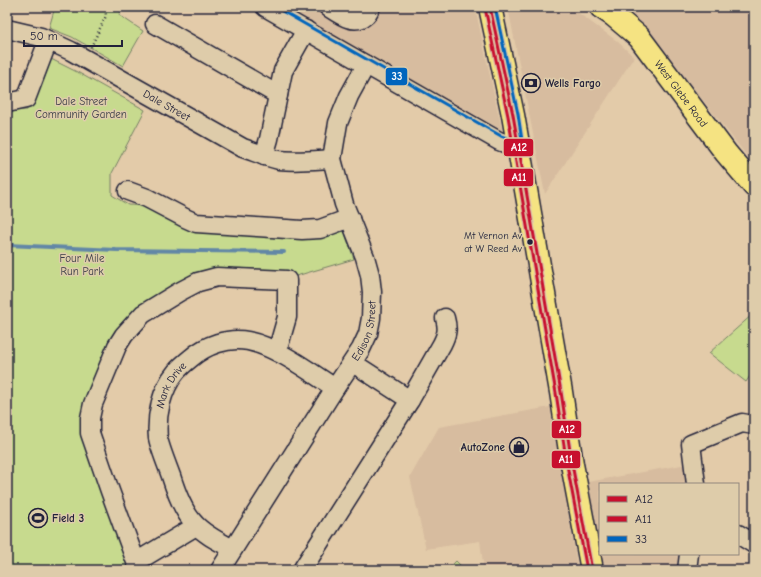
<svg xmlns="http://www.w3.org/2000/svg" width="761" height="577" viewBox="0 0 761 577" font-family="'Comic Neue',sans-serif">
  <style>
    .built { fill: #d7bc9f }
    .green { fill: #c7da8e; stroke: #747e64 }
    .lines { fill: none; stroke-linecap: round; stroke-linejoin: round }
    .stream { stroke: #6287a6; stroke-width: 4 }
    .minor-casing { stroke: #22223b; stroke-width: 21 }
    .major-casing { stroke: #22223b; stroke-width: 25 }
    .path { stroke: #22223b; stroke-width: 2.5; stroke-dasharray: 1 3; stroke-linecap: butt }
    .minor { stroke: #deccaa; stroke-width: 18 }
    .major { stroke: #f5e382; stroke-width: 22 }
    .bus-1-casing { stroke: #deccaa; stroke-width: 6 }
    .bus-2-casing { stroke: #deccaa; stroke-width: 6 }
    .bus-3-casing { stroke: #deccaa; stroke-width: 6 }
    .bus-1 { stroke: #c8102e; stroke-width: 3 }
    .bus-2 { stroke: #c8102e; stroke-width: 3 }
    .bus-3 { stroke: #0065bd; stroke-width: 3 }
    .bus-dot { fill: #22223b; stroke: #deccaa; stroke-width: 1.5 }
    .labels { text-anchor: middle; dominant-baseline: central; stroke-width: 3; stroke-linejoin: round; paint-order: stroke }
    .bus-label { font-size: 10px; fill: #22223b; stroke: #deccaa; text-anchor: end }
    .poi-label { font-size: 11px; font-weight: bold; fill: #22223b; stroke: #deccaa; text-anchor: start }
    .street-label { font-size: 11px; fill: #22223b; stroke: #deccaa }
    .park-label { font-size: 11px; fill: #3b3e47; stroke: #deccaa }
    .line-badge { stroke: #deccaa; stroke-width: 1.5 }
    .badge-label { font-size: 11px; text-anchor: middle; font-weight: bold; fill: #fff }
  </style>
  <rect width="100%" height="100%" fill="#e3cba9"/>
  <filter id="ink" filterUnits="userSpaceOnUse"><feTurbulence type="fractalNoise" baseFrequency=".025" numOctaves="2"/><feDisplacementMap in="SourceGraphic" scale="8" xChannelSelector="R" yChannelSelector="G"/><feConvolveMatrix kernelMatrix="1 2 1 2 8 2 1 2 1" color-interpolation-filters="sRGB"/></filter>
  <g filter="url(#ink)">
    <path class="built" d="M 285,7 L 475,7 L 502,130 Z
      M 508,7 L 570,7 L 617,41 L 634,57 L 545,194 Z
      M 623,7 L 754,7 L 754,165 L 688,81 L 664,49 L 642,23 Z
      M 550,407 L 578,570 L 484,570 L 480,541 L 426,549 L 410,477 L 439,427 Z
      M 687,464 L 691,484 L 600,484 L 600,550 L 588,482 Z
      M 601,554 L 694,554 L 692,570 L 604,570 Z"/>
    <path class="green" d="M 55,7 L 123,7 L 119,15 L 143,31 L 123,66 L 72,37 L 49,28 Z
      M 51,59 L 79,73 L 145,110 L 112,173 L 112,195 L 128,205 L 151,206 L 183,224 L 315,235 L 344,231 L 354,259 L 296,276 L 216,273 L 142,311 L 89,402 L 112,506 L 132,570 L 7,570 L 7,107 C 12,108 21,111 26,110 C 36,106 47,70 51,59 Z
      M 753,314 L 754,370 L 746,382 L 709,353 Z
      M 456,561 L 465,570 L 447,570 Z"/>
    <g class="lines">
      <path class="stream" d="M 7,245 L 116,250 L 284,252"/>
      <defs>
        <g id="minor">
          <path d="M 265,7 L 499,141 L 518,148"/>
          <path d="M 328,7 C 339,14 354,26 366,15 C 368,13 369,10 371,7"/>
          <path d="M 155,24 L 278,95"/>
          <path id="s1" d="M 7,29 L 41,37 L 71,51 L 243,148 C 255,152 266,157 279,160 C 296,162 315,160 332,159"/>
          <path d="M 7,101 L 12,102 L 26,99 L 48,41"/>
          <path d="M 264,156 L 269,139 L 283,71 L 306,30"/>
          <path d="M 128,191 L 147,198 L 185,218 L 196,223 L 302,230 L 320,229 L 350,218"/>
          <path d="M 353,363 L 410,400"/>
          <path d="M 696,484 L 691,444 L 742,423 L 754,425"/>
          <path d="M 196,526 L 136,562 L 110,491 L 90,433 L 90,418 L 93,404 L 117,346 L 124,335 L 143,314 L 179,292 L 198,282 L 217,277 L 287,280 L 287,317 L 277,352"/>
          <path d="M 738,534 L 754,544"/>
          <path id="s2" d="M 233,549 C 220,542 205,535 195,524 C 183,512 176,492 171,476 C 167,465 160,448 158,438 C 156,416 161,390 176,372 C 180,367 186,362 191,358 C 206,345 228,337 248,341 C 277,347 310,372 335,388"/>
          <path id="s3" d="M 220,570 L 335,388 L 361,349 L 368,334 L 371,318 L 372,292 L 370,275 L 365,257 L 344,204 L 332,159 L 338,123 L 349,96 L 366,65"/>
          <path d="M 302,570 L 410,400 L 442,344 C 447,334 448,329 445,318"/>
          <path d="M 687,570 L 689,554"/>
        </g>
        <g id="major">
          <path d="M 490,7 L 513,115 L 561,392 L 572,464 L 592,570"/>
          <path id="s4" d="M 601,7 L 613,15 L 639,37 L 726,153 L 754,186"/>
        </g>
      </defs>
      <use href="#minor" class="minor-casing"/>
      <use href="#major" class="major-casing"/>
      <path class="path" d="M 91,47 L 106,16 L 105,7"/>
      <use href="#minor" class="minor"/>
      <use href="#major" class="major"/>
      <defs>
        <path id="bus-1" d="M 490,7 L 513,115 L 561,392 L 572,464 L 592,570"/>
        <path id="bus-2" d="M 485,8 L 508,116 L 556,393 L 567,465 L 587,570"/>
        <path id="bus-3" d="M 275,7 L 501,136 L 520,143
          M 495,7 L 518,114 L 523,147"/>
      </defs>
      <use href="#bus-1" class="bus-1-casing"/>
      <use href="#bus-2" class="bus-2-casing"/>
      <use href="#bus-3" class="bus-3-casing"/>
      <use href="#bus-1" class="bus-1"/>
      <use href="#bus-2" class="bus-2"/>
      <use href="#bus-3" class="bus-3"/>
    </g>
  </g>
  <defs>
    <symbol id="bank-ring" viewBox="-11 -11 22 22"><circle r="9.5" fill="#deccaa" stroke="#22223b" stroke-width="1.5"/><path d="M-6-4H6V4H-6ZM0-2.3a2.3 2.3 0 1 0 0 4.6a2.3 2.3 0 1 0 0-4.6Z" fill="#22223b"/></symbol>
    <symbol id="shop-ring" viewBox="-11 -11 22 22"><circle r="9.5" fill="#deccaa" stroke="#22223b" stroke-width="1.5"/><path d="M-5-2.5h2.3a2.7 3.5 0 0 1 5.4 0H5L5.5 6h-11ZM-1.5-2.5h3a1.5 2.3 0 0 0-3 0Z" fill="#22223b"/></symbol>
    <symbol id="stadium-ring" viewBox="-11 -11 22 22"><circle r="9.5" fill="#deccaa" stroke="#22223b" stroke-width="1.5"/><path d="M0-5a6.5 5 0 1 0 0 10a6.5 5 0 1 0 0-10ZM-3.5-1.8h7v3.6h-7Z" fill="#22223b"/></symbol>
  </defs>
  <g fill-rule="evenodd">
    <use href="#bank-ring" x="520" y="72" width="22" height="22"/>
    <use href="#shop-ring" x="508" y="436" width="22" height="22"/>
    <use href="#stadium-ring" x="27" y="507" width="22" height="22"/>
  </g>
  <circle class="bus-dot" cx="530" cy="242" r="3.5"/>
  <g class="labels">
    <g class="bus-label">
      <text x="522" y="236">Mt Vernon Av<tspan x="522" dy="13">at W Reed Av</tspan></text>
    </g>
    <g class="poi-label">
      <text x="545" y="83">Wells Fargo</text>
      <text x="505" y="447" text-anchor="end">AutoZone</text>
      <text x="52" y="518">Field 3</text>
    </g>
    <g class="street-label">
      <text stroke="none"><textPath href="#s4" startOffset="119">West Glebe Road</textPath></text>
      <text stroke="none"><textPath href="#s1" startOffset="178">Dale Street</textPath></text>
      <text stroke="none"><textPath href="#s3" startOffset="281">Edison Street</textPath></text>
      <text stroke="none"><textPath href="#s2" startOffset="196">Mark Drive</textPath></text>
    </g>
    <g class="park-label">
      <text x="81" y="101">Dale Street<tspan x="81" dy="13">Community Garden</tspan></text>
      <text x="82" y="258">Four Mile<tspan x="82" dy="13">Run Park</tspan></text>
    </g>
  </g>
  <g class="line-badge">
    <rect x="385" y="67" width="23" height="19" rx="4" fill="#0065bd"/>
    <rect x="503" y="138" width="31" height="19" rx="4" fill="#c8102e"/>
    <rect x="503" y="168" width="31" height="19" rx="4" fill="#c8102e"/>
    <rect x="551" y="420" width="31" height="19" rx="4" fill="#c8102e"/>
    <rect x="551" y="450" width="30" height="19" rx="4" fill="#c8102e"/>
  </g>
  <g class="badge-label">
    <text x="397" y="80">33</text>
    <text x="519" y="151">A12</text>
    <text x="519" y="181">A11</text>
    <text x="567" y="433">A12</text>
    <text x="566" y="463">A11</text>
  </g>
  <rect width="761" height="577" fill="none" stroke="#deccaa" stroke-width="24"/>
  <rect x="12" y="12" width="737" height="553" fill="none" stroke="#22223b" stroke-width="1.5" filter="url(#ink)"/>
  <rect x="599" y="483" width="140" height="72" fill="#deccaa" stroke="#93887e"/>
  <rect x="607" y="496" width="20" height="6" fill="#c8102e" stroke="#93887e"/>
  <text x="635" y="503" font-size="12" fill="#22223b">A12</text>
  <rect x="607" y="516" width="20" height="6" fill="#c8102e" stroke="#93887e"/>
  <text x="635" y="523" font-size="12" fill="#22223b">A11</text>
  <rect x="607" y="536" width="20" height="6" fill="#0065bd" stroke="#93887e"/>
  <text x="635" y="543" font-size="12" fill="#22223b">33</text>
  <path d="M24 40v6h98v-6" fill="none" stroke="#22223b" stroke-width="2"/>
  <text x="30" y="40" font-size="12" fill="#22223b" stroke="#deccaa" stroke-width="3" paint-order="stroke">50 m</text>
</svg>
